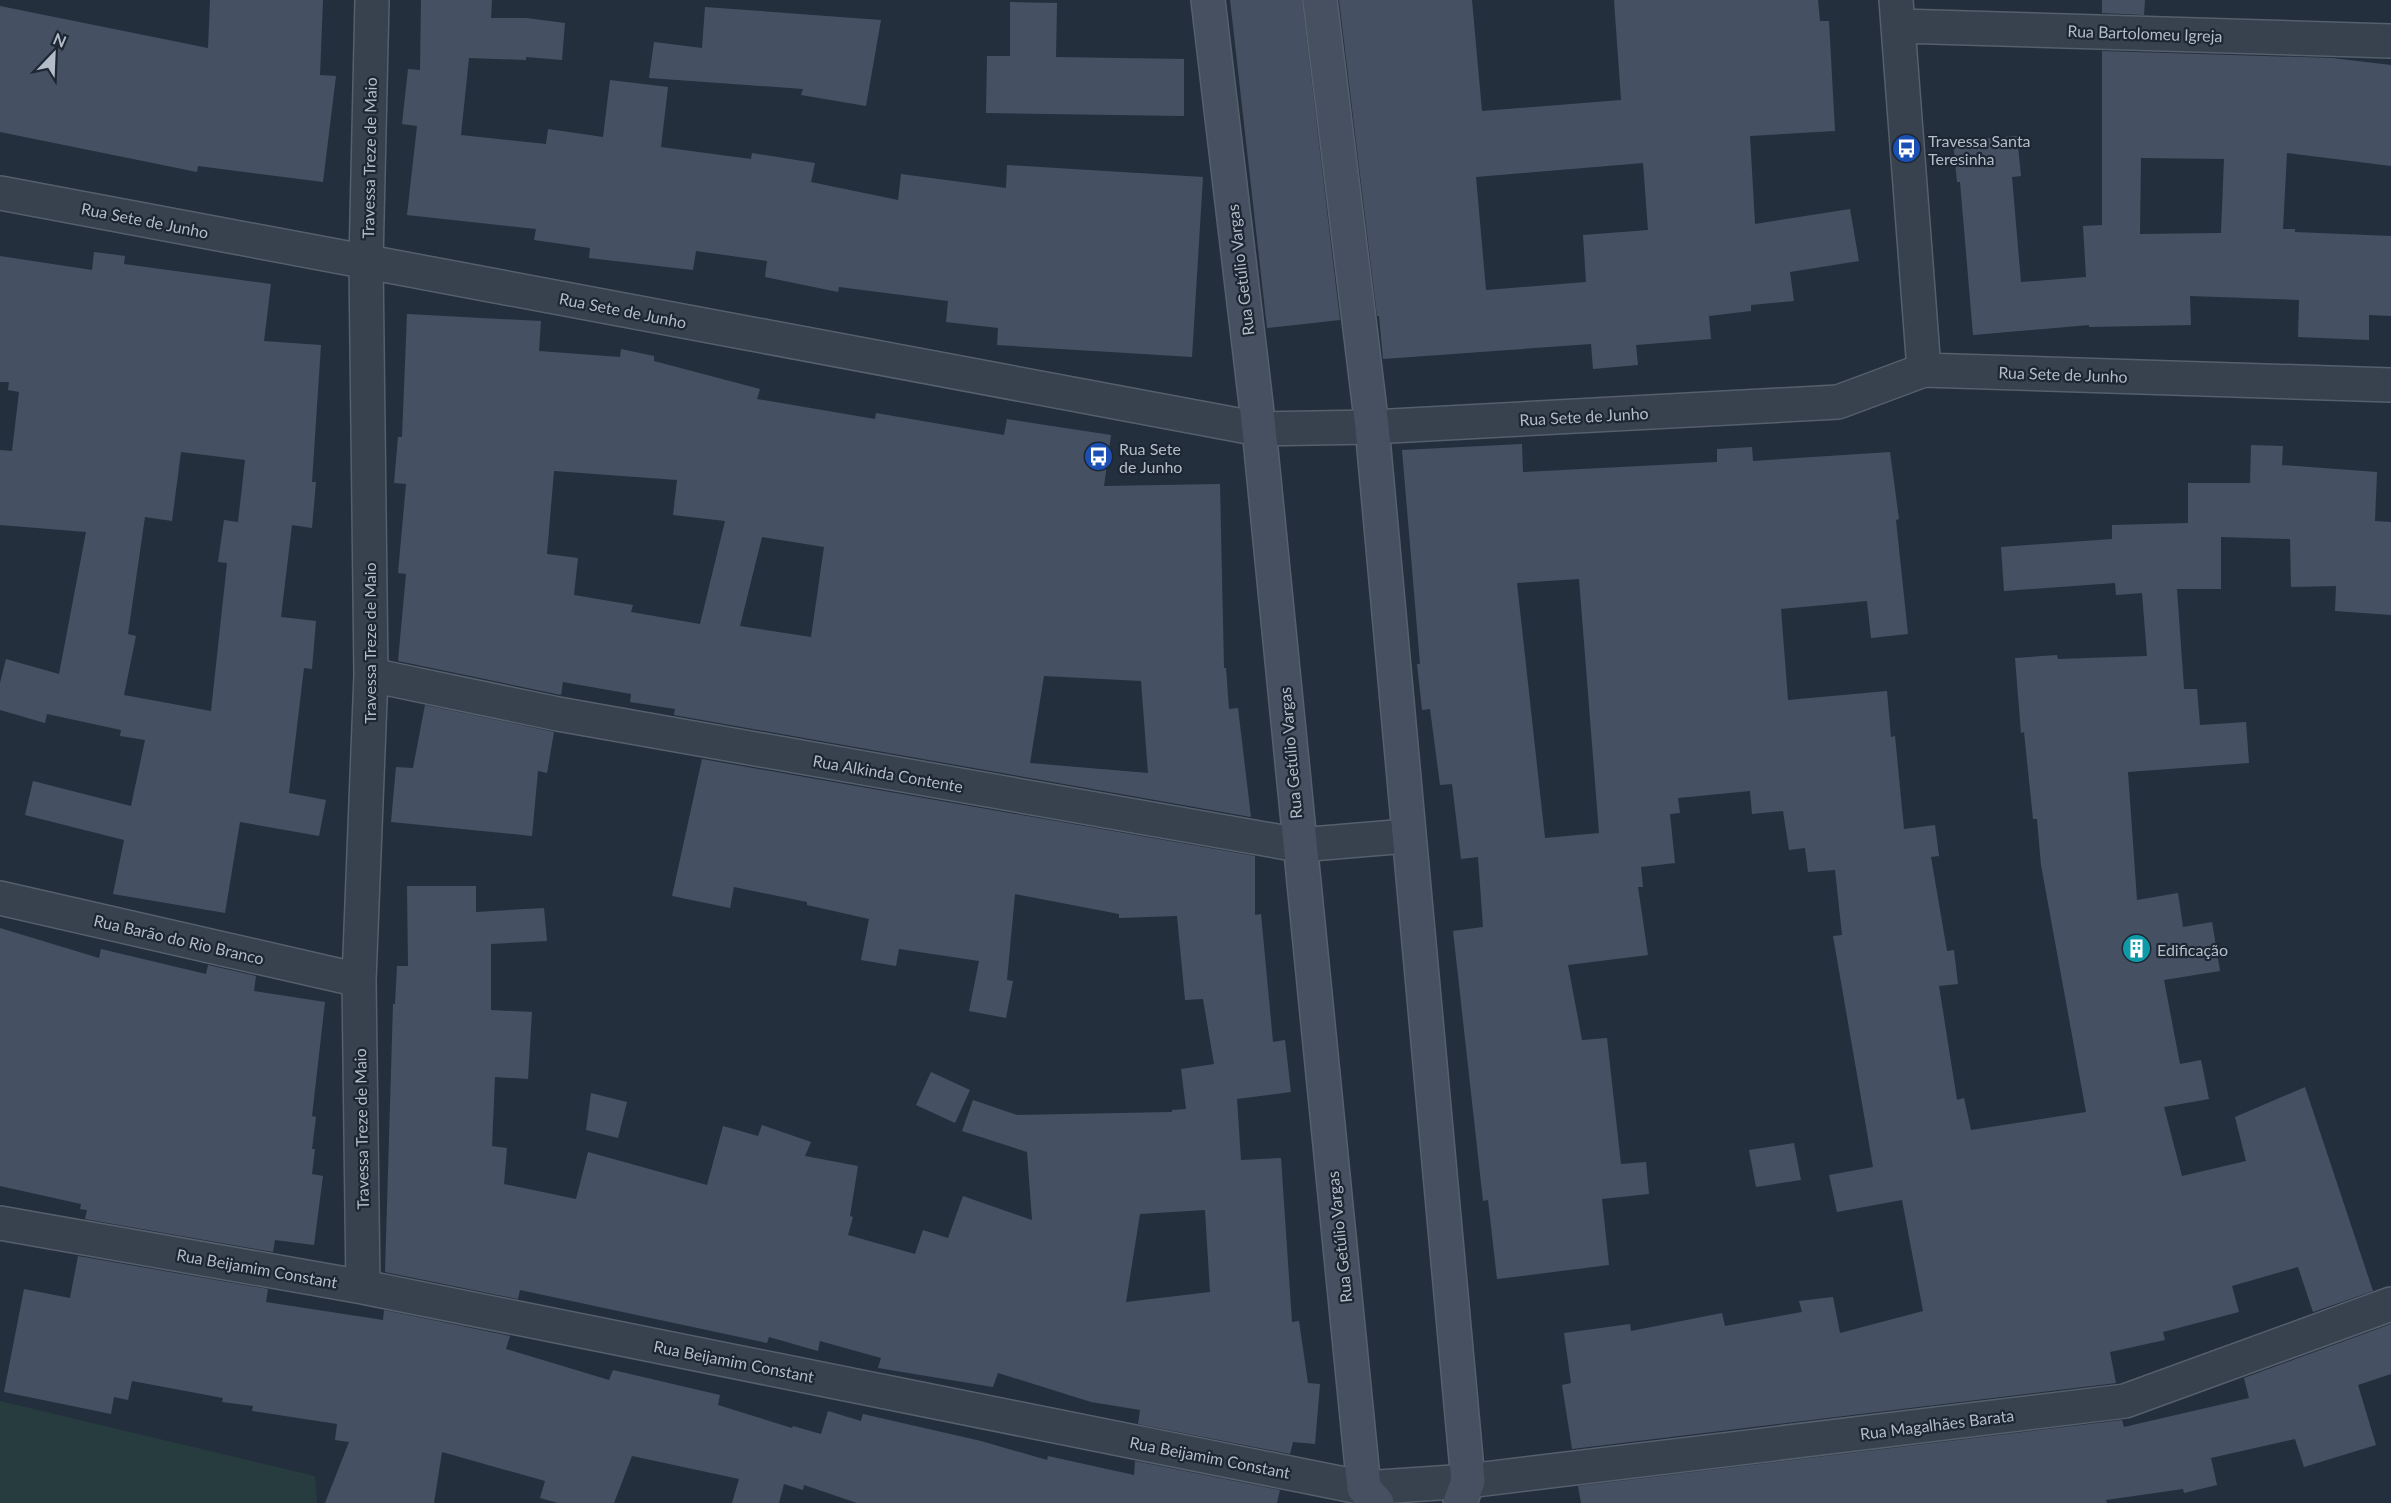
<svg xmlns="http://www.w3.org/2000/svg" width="2391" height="1503" viewBox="0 0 2391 1503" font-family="Lato,sans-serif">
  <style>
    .green { fill: #263c3f }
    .building { fill: #455162; fill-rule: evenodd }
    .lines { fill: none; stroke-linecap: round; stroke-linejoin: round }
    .street-casing { stroke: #565f6c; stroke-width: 36 }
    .secondary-casing { stroke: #565f6c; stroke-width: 36 }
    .street { stroke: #38414e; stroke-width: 33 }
    .secondary { stroke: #465061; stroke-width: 33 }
    .labels { text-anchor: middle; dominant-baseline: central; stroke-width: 4.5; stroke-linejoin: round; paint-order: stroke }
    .street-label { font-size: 16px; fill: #b4bcc9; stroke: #1d2633 }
    .poi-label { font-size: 16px; fill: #b4bcc9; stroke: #1d2633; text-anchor: start }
  </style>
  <rect width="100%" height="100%" fill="#242f3e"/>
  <path class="green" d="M 0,1401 L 315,1476 L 317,1503 L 0,1503 Z"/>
  <path class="building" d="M 210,0 L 323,0 L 320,75 L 336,76 L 323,182 L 198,166 L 197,172 L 0,132 L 0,6 L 208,48 Z
    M 421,0 L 492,0 L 491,18 L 526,18 L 565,23 L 562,60 L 526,57 L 526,60 L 469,58 L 461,135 L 546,144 L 548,129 L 603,137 L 610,80 L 668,87 L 661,147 L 751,159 L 752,153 L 815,163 L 811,182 L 898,200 L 901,174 L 1006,188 L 1007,165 L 1203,177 L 1192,357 L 997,345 L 998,328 L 946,322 L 948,301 L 839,287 L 838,292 L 765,277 L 767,261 L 696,251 L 693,270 L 589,258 L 590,248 L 534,240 L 536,229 L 407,215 L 417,126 L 402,124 L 408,69 L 420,70 Z
    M 1230,0 L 1302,0 L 1340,320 L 1267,328 Z
    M 1339,0 L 1472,0 L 1482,111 L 1621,100 L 1614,0 L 1818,0 L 1820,21 L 1829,21 L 1835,131 L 1750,136 L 1755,224 L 1850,209 L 1859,261 L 1790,272 L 1794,301 L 1751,305 L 1751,311 L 1709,316 L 1711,339 L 1636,345 L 1638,365 L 1593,369 L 1591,344 L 1383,359 L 1379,316 L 1377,316 ZM 1643,163 L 1648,230 L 1583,235 L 1586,282 L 1486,290 L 1476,177 Z
    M 2102,0 L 2145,0 L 2144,15 L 2102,13 Z
    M 1010,2 L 1057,3 L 1056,57 L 1184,59 L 1184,116 L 986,113 L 987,56 L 1010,56 Z
    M 705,7 L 881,20 L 866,106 L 801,95 L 803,89 L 649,78 L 654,42 L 702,48 Z
    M 2102,51 L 2332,58 L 2391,65 L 2391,166 L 2287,153 L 2283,229 L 2295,229 L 2295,232 L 2391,236 L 2391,316 L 2369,315 L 2369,340 L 2298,337 L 2299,300 L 2190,296 L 2191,325 L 2089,327 L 2089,325 L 1973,335 L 1960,182 L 1957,182 L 1953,141 L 2017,136 L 2021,176 L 2012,177 L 2021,282 L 2086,277 L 2083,226 L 2102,225 ZM 2141,158 L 2224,159 L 2221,233 L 2140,234 Z
    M 94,252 L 125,256 L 124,264 L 271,284 L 264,341 L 321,345 L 312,482 L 316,482 L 312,528 L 292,525 L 281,617 L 316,621 L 312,669 L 304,668 L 289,793 L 326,800 L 319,836 L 240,822 L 225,913 L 113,894 L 124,840 L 25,815 L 33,781 L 131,806 L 145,740 L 120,736 L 121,730 L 47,714 L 45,723 L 0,710 L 0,683 L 6,659 L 59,674 L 86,532 L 0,525 L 0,450 L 12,451 L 19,392 L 8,390 L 9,382 L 0,382 L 0,256 L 92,270 ZM 181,452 L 245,460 L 238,522 L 224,520 L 218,562 L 227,563 L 211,711 L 124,695 L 136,636 L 128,634 L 145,517 L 172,521 Z
    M 407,314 L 541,321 L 539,351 L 620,357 L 621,349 L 654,356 L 654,361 L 760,389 L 757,399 L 875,419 L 876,413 L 1004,435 L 1007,419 L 1111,435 L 1104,486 L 1220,484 L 1224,668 L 1226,668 L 1229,709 L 1238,708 L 1251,817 L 674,715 L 675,709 L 630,702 L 631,694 L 563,682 L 561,695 L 398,661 L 406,574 L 398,573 L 406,484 L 394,483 L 398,437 L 402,437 ZM 554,471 L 677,480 L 673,515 L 725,521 L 700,624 L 631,612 L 633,605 L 574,595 L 578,558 L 547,554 ZM 762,537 L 824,547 L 811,637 L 740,626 ZM 1044,676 L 1141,681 L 1148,773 L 1030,763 Z
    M 1522,444 L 1523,472 L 1717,462 L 1717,449 L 1752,447 L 1753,461 L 1890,452 L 1899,519 L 1896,520 L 1908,634 L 1871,638 L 1867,601 L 1781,609 L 1788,700 L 1887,691 L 1891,737 L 1895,736 L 1904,829 L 1935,825 L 1939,856 L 1931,857 L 1947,951 L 1954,950 L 1958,984 L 1939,986 L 1957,1100 L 1964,1098 L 1971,1130 L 2086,1112 L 2041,865 L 2037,819 L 2033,819 L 2024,732 L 2021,733 L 2015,658 L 2057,655 L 2058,659 L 2147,656 L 2142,593 L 2116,595 L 2115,583 L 2004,591 L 2001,547 L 2112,539 L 2112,525 L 2188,523 L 2188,483 L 2250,483 L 2251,445 L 2283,446 L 2282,465 L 2377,472 L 2375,521 L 2391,522 L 2391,615 L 2335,611 L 2336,586 L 2291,587 L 2290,539 L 2221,537 L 2221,589 L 2177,589 L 2184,689 L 2197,689 L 2200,725 L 2246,722 L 2249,763 L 2128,772 L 2137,900 L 2178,893 L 2183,927 L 2212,922 L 2220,971 L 2164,980 L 2180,1064 L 2201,1060 L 2209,1099 L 2164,1107 L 2182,1176 L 2246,1161 L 2235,1117 L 2305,1087 L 2373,1291 L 2313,1312 L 2298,1267 L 2232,1286 L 2239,1312 L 2163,1332 L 2165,1340 L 2110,1352 L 2116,1383 L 1572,1449 L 1562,1385 L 1571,1383 L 1564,1333 L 1630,1324 L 1631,1331 L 1722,1313 L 1725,1326 L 1802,1312 L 1799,1301 L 1833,1297 L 1840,1333 L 1923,1311 L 1902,1200 L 1837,1212 L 1829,1175 L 1873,1167 L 1833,936 L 1842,935 L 1835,870 L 1808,872 L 1805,848 L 1789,850 L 1783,811 L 1752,814 L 1750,791 L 1678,798 L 1680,813 L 1670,814 L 1675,863 L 1641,867 L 1643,887 L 1638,887 L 1648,955 L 1568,965 L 1582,1040 L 1607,1038 L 1621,1164 L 1646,1162 L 1649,1194 L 1602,1199 L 1609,1265 L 1497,1279 L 1488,1200 L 1483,1201 L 1453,931 L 1483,927 L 1478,857 L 1461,859 L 1452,784 L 1440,785 L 1430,709 L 1422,710 L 1417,664 L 1420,664 L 1402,450 ZM 1579,579 L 1599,833 L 1545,838 L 1517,583 Z
    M 425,705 L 554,732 L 547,773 L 538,771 L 532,836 L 391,822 L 396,767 L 413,768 Z
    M 702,759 L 1255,856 L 1255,915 L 1261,914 L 1273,1042 L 1285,1040 L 1291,1092 L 1237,1099 L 1241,1160 L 1281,1158 L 1292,1322 L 1299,1321 L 1308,1383 L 1320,1384 L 1315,1444 L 1293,1442 L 1290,1454 L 1138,1424 L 1140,1410 L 1091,1402 L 998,1373 L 993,1387 L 878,1368 L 881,1358 L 820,1341 L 818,1351 L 769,1337 L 767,1343 L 520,1290 L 518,1299 L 385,1272 L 393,1004 L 395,1004 L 397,966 L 408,966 L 407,886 L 476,886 L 476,912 L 544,908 L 547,941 L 491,944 L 491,1010 L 532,1012 L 528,1079 L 495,1077 L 492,1146 L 507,1148 L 504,1184 L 576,1199 L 588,1152 L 707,1185 L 723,1126 L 758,1136 L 762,1125 L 811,1142 L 805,1156 L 858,1166 L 850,1216 L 853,1217 L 848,1235 L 915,1254 L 923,1230 L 948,1238 L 963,1196 L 1032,1220 L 1027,1152 L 962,1131 L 973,1100 L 1017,1115 L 1172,1112 L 1172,1110 L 1186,1109 L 1181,1069 L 1214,1064 L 1203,999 L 1185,1000 L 1177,916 L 1119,918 L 1119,914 L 1015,894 L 1007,980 L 1013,981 L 1006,1018 L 969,1011 L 979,961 L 899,949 L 896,966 L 861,960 L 869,919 L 807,905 L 807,902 L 734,887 L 730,908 L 672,896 ZM 1205,1210 L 1210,1292 L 1126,1302 L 1140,1214 Z
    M 0,928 L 99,958 L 101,949 L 206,974 L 208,965 L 256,976 L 254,991 L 325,1002 L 312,1116 L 316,1117 L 312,1149 L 315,1149 L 312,1174 L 323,1176 L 314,1245 L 275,1240 L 273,1252 L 85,1219 L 87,1210 L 80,1209 L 81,1204 L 0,1186 Z
    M 931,1072 L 970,1090 L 955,1123 L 916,1105 Z
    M 591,1093 L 627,1102 L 618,1138 L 586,1130 Z
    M 1794,1143 L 1801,1180 L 1756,1187 L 1749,1150 Z
    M 78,1256 L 268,1289 L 266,1302 L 383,1320 L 384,1310 L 510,1336 L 506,1349 L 609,1380 L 613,1370 L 720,1395 L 718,1405 L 792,1428 L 793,1426 L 821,1434 L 828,1411 L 861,1421 L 863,1414 L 981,1441 L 1047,1460 L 1048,1456 L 1134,1475 L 1135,1461 L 1280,1490 L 1277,1503 L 857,1503 L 804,1485 L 803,1490 L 784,1484 L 779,1503 L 732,1503 L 739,1479 L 632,1456 L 614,1503 L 558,1503 L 540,1498 L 545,1481 L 442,1452 L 434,1503 L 325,1503 L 349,1442 L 335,1440 L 337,1424 L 252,1411 L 253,1406 L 222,1402 L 223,1398 L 132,1381 L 128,1400 L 114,1397 L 111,1414 L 4,1392 L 24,1289 L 70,1298 Z
    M 2391,1324 L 2391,1374 L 2358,1385 L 2376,1445 L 2304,1467 L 2295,1439 L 2211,1458 L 2217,1485 L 2184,1493 L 2183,1489 L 2106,1500 L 2107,1503 L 1581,1503 L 1578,1486 L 2122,1420 L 2124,1427 L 2249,1398 L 2244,1378 Z"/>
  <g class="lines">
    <defs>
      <path id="street" d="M 1896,0 L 1924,370
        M 1899,26 L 2391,41
        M 0,193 L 1259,429 L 1372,427 L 1838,402 L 1924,370 L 2391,385
        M 371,675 L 558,714 L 1299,845 L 1407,836
        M 0,898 L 359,980
        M 0,1223 L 363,1287 L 1364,1488 L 1468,1481 L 2125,1401 L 2391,1304
        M 363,1287 L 359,980 L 371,675 L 366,262 L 372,0"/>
      <path id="secondary" d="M 1208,0 L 1259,429 L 1364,1488 L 1377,1503
        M 1320,0 L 1372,427 L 1468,1481 L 1460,1503"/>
    </defs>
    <use href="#street" class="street-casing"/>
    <use href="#secondary" class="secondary-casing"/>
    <use href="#street" class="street"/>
    <use href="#secondary" class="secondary"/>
  </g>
  <defs>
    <symbol id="bus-disc" viewBox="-11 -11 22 22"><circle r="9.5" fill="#1a4fb4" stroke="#1d2633"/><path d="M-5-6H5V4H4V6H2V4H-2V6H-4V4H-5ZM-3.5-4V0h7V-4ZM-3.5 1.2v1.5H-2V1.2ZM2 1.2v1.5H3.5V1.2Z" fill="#fff"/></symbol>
    <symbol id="building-disc" viewBox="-11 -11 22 22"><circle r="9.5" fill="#0f9aa8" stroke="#1d2633"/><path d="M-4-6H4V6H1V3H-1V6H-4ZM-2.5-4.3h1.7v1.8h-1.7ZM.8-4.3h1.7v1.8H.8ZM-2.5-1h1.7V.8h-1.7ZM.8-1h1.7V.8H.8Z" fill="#fff"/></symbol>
  </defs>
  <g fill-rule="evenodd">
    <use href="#bus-disc" x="1890" y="132" width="33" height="33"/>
    <use href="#bus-disc" x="1082" y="440" width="33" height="33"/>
    <use href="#building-disc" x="2120" y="932" width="33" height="33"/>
  </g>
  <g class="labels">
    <g class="street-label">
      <text transform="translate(2145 33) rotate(2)">Rua Bartolomeu Igreja</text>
      <text transform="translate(369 158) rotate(-89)">Travessa Treze de Maio</text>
      <text transform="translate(145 220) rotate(11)">Rua Sete de Junho</text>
      <text transform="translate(1240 270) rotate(-97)">Rua Getúlio Vargas</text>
      <text transform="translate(623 310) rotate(11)">Rua Sete de Junho</text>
      <text transform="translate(2063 374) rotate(2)">Rua Sete de Junho</text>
      <text transform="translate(1584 416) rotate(-3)">Rua Sete de Junho</text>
      <text transform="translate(369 643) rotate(-90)">Travessa Treze de Maio</text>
      <text transform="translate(1290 753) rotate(-95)">Rua Getúlio Vargas</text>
      <text transform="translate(888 773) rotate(10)">Rua Alkinda Contente</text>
      <text transform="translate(179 939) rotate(13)">Rua Barão do Rio Branco</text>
      <text transform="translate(361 1129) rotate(-91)">Travessa Treze de Maio</text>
      <text transform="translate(1339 1237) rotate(-96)">Rua Getúlio Vargas</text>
      <text transform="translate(257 1268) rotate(10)">Rua Beijamim Constant</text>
      <text transform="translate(734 1361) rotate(11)">Rua Beijamim Constant</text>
      <text transform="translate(1937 1424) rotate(-7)">Rua Magalhães Barata</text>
      <text transform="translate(1210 1457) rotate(11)">Rua Beijamim Constant</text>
    </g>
    <g class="poi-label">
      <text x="1928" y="140">Travessa Santa<tspan x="1928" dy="18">Teresinha</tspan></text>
      <text x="1119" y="448">Rua Sete<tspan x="1119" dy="18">de Junho</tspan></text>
      <text x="2157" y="949">Edificação</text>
    </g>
  </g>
  <g transform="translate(54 54) rotate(23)" stroke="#1d2633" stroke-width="4.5" paint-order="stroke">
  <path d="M0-4.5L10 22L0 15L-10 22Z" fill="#b4bcc9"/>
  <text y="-9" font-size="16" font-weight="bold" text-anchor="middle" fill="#b4bcc9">N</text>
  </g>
</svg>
